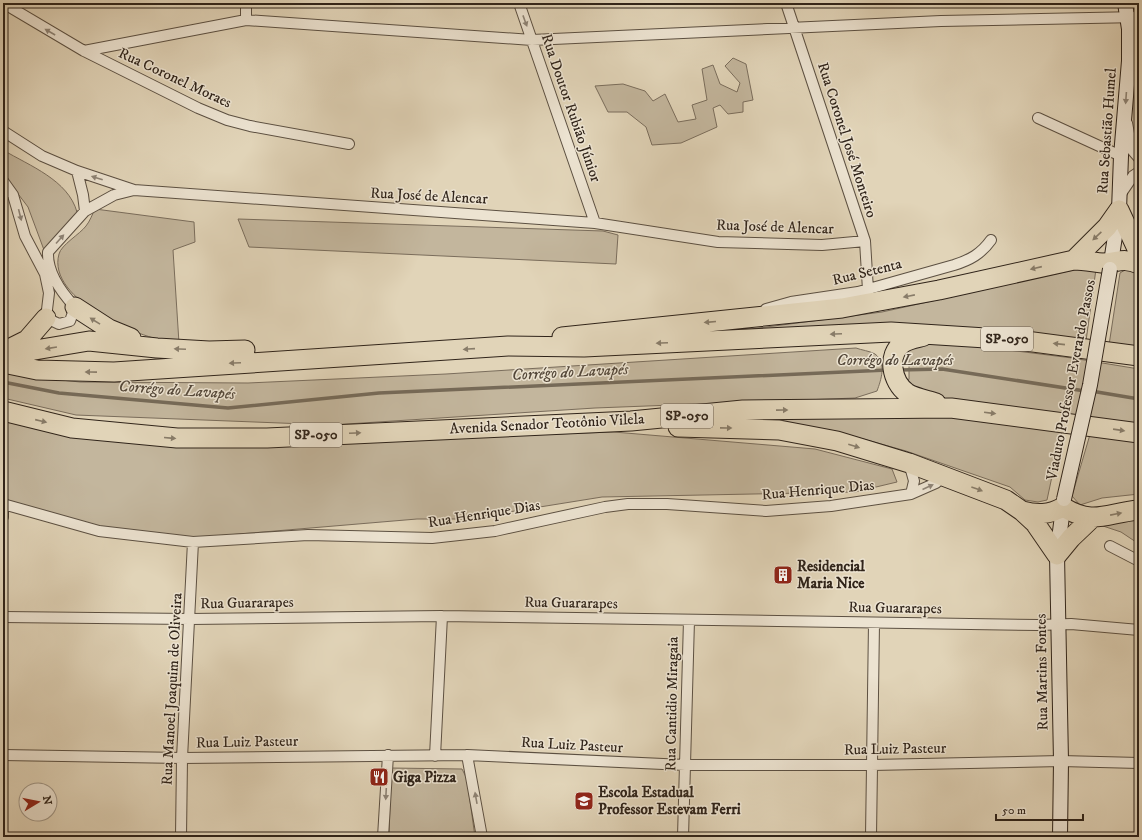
<svg xmlns="http://www.w3.org/2000/svg" width="1142" height="840" viewBox="0 0 1142 840" font-family="'IM FELL DW Pica',serif">
  <style>
    .green { fill: #c3b69d; stroke: #7a6d5c }
    .lines { fill: none; stroke-linecap: round; stroke-linejoin: round }
    .stream { stroke: #766a58; stroke-width: 3.5 }
    .street-casing { stroke: #5c5042; stroke-width: 12 }
    .secondary-casing { stroke: #30241a; stroke-width: 16 }
    .highway-casing { stroke: #30241a; stroke-width: 21 }
    .street { stroke: #ece3d1; stroke-width: 10 }
    .secondary { stroke: #ece3d1; stroke-width: 14 }
    .highway { stroke: #e1d4b8; stroke-width: 19 }
    .secondary-bridge-casing { stroke: #30241a; stroke-width: 16; stroke-linecap: butt }
    .secondary-bridge { stroke: #ece3d1; stroke-width: 14 }
    .oneway { fill: #8e8476 }
    .oneway2 { fill: #887c69 }
    .labels { text-anchor: middle; dominant-baseline: central; stroke-width: 3; stroke-linejoin: round; paint-order: stroke }
    .shield { fill: #ece3d1; stroke: #685d51; stroke-width: 1 }
    .shield-label { font-size: 14px; font-weight: bold; fill: #30241a }
    .street-label { font-size: 15px; fill: #30241a; stroke: #ece3d1 }
    .poi-label { font-size: 15px; font-weight: bold; fill: #30241a; stroke: #ece3d1; text-anchor: start }
    .water-label { font-size: 16px; font-style: italic; fill: #534739; stroke: #ece3d1 }
  </style>
  <rect width="100%" height="100%" fill="#e1d4b8"/>
  <filter id="stains"><feTurbulence type="fractalNoise" baseFrequency=".005" numOctaves="4"/><feColorMatrix values="0 0 0 0 .2 0 0 0 0 .09 0 0 0 0 .02 0 0 0 .5 -.17"/></filter>
  <radialGradient id="worn" r=".72"><stop offset=".6" stop-color="#630" stop-opacity="0"/><stop offset="1" stop-color="#630" stop-opacity=".3"/></radialGradient>
  <path class="green" d="M 733,58 L 746,64 L 753,100 L 743,102 L 743,112 L 728,114 L 720,105 L 713,108 L 717,127 L 681,143 L 652,145 L 646,127 L 627,112 L 608,112 L 595,86 L 623,84 L 645,91 L 653,101 L 665,94 L 678,122 L 696,119 L 692,105 L 707,100 L 702,69 L 713,65 L 720,84 L 737,92 L 740,83 L 725,66 Z
    M 3,150 C 30,166 68,180 77,212 L 44,250 L 28,207 L 3,174 Z
    M 95,209 L 194,222 L 195,242 L 173,250 L 179,343 C 143,341 46,300 59,254 C 61,245 80,234 86,226 C 90,221 92,215 95,209 Z
    M 238,219 L 603,231 L 618,235 L 616,264 L 249,247 Z
    M 1087,267 L 1096,269 L 1086,341 L 689,337 L 882,312 Z
    M 1128,268 L 1139,272 L 1139,350 L 1109,345 L 1120,273 Z
    M 897,336 L 1072,358 L 1139,369 L 1139,431 L 899,395 L 909,379 L 909,355 Z
    M 856,348 C 861,350 870,351 875,354 C 887,363 881,380 877,391 L 855,398 L 595,408 L 331,425 L 76,415 L 3,398 L 3,370 L 32,377 L 80,382 L 248,383 L 446,374 Z
    M 3,415 L 323,442 L 614,432 L 815,449 L 892,469 L 897,482 L 855,492 L 602,497 L 465,519 L 417,519 L 192,538 L 99,527 L 3,499 Z
    M 950,417 L 1062,429 L 1047,500 L 1038,502 L 1025,500 L 1010,487 L 906,451 L 842,433 L 762,418 Z
    M 1091,431 L 1139,439 L 1139,494 L 1102,498 L 1080,505 L 1072,496 Z
    M 1139,515 L 1139,544 L 1121,532 L 1094,523 Z
    M 391,768 L 462,769 L 467,779 L 475,837 L 389,837 Z"/>
  <g class="lines">
    <path class="stream" d="M 899,370 L 942,369 L 1085,391
      M 3,382 L 59,393 L 228,408 L 379,393 L 887,370
      M 1091,391 L 1139,399"/>
    <defs>
      <path id="street" d="M 3,3 L 84,51 L 198,108 L 227,120 L 250,126 L 349,144
        M 519,3 L 595,223
        M 786,3 L 865,241 L 868,290
        M 246,20 L 246,3
        M 84,51 L 246,20 L 532,40 L 941,21 L 1139,17
        M 1038,118 L 1121,156
        M 1127,123 L 1132,150 L 1139,158
        M 3,131 L 42,156 L 77,171 L 134,190 L 595,223 L 718,242 L 822,245 L 865,241
        M 77,171 L 83,195 L 85,211
        M 3,181 L 13,195 L 25,236 L 45,274 L 49,293 L 46,318 L 59,324 L 70,321 L 75,307 C 61,292 47,273 48,252 L 85,211 L 114,195 L 134,190
        M 1120,195 L 1133,176 L 1139,172
        M 766,309 L 791,302 L 858,292 L 954,265 C 970,260 981,254 991,240
        M 909,463 L 914,481 L 911,494
        M 3,504 L 99,531 L 193,542 L 308,535 L 432,538 L 495,531 L 605,507 L 628,504 L 667,504 L 766,511 L 831,506 L 911,494 L 936,483 L 943,476
        M 3,517 L 3,504
        M 1110,546 L 1139,561
        M 3,617 L 190,619 L 442,616 L 1038,625 L 1071,624 L 1139,630
        M 3,755 L 182,758 L 467,755 L 685,765 L 872,765 L 1061,761 L 1139,763
        M 467,755 L 482,837
        M 435,756 L 442,616
        M 181,837 L 182,758 L 193,542
        M 383,837 L 388,755
        M 683,837 L 689,620
        M 871,837 L 874,623"/>
      <path id="secondary" d="M 1110,269 L 1119,210 L 1121,156 L 1129,61 L 1129,29 L 1125,3
        M 1060,837 L 1061,761 L 1057,555 L 1064,500"/>
      <path id="highway" d="M 1119,210 L 1139,253
        M 1074,260 L 1107,227 L 1119,210
        M 75,307 L 109,329 L 131,338
        M 924,336 C 917,338 909,339 903,343 C 886,355 892,382 907,393 C 915,398 927,400 936,403
        M 562,337 L 842,308 L 939,290 L 1074,260 C 1083,260 1093,262 1102,263 C 1117,263 1123,257 1139,264
        M 3,349 L 29,351 L 89,341 L 157,348 L 209,351 L 245,350
        M 9,349 L 27,340 L 46,318
        M 3,363 L 37,370 L 114,372 L 508,346 L 584,347 L 891,332 L 1018,340 L 1139,356
        M 3,411 L 72,428 L 177,438 L 267,438 L 631,421 L 743,410 L 951,408 L 1139,433
        M 678,427 L 779,430 L 837,441 L 909,463 L 1006,500 L 1022,511 L 1035,523 L 1057,555 L 1071,538 L 1092,518
        M 1022,511 C 1037,515 1049,515 1063,507 C 1094,526 1106,513 1139,510"/>
    </defs>
    <use href="#street" class="street-casing"/>
    <use href="#secondary" class="secondary-casing"/>
    <use href="#highway" class="highway-casing"/>
    <use href="#street" class="street"/>
    <use href="#secondary" class="secondary"/>
    <use href="#highway" class="highway"/>
    <defs>
      <path id="secondary-bridge" d="M 1064,499 L 1090,385 L 1110,269"/>
    </defs>
    <use href="#secondary-bridge" class="secondary-bridge-casing"/>
    <use href="#secondary-bridge" class="secondary-bridge"/>
  </g>
  <defs><path id="oneway-solid" d="M-6-.8H1V-3.2L6.5 0L1 3.2V.8H-6Z"/></defs>
  <g class="oneway">
    <use href="#oneway-solid" transform="translate(525 21) rotate(70)"/>
    <use href="#oneway-solid" transform="translate(50 32) rotate(-150)"/>
    <use href="#oneway-solid" transform="translate(1126 98) rotate(94)"/>
    <use href="#oneway-solid" transform="translate(97 178) rotate(-162)"/>
    <use href="#oneway-solid" transform="translate(20 215) rotate(76)"/>
    <use href="#oneway-solid" transform="translate(60 239) rotate(-48)"/>
    <use href="#oneway-solid" transform="translate(928 487) rotate(-24)"/>
    <use href="#oneway-solid" transform="translate(386 794) rotate(93)"/>
    <use href="#oneway-solid" transform="translate(476 798) rotate(-100)"/>
  </g>
  <g class="oneway2">
    <use href="#oneway-solid" transform="translate(1097 236) rotate(137)"/>
    <use href="#oneway-solid" transform="translate(1036 268) rotate(167)"/>
    <use href="#oneway-solid" transform="translate(909 296) rotate(169)"/>
    <use href="#oneway-solid" transform="translate(95 321) rotate(-148)"/>
    <use href="#oneway-solid" transform="translate(710 322) rotate(175)"/>
    <use href="#oneway-solid" transform="translate(836 334) rotate(177)"/>
    <use href="#oneway-solid" transform="translate(662 343) rotate(177)"/>
    <use href="#oneway-solid" transform="translate(1059 344) rotate(-174)"/>
    <use href="#oneway-solid" transform="translate(51 348) rotate(171)"/>
    <use href="#oneway-solid" transform="translate(180 349) rotate(-177)"/>
    <use href="#oneway-solid" transform="translate(469 349) rotate(176)"/>
    <use href="#oneway-solid" transform="translate(235 363) rotate(177)"/>
    <use href="#oneway-solid" transform="translate(91 372) rotate(-179)"/>
    <use href="#oneway-solid" transform="translate(782 410) rotate(-1)"/>
    <use href="#oneway-solid" transform="translate(990 413) rotate(7)"/>
    <use href="#oneway-solid" transform="translate(41 421) rotate(13)"/>
    <use href="#oneway-solid" transform="translate(726 428) rotate(1)"/>
    <use href="#oneway-solid" transform="translate(1119 430) rotate(8)"/>
    <use href="#oneway-solid" transform="translate(355 433) rotate(-3)"/>
    <use href="#oneway-solid" transform="translate(170 438) rotate(5)"/>
    <use href="#oneway-solid" transform="translate(854 446) rotate(17)"/>
    <use href="#oneway-solid" transform="translate(977 489) rotate(20)"/>
    <use href="#oneway-solid" transform="translate(1116 514) rotate(-11)"/>
  </g>
  <defs>
    <symbol id="building-square" viewBox="-11 -11 22 22"><rect x="-9" y="-9" width="18" height="18" rx="4" fill="#8f2418" stroke="#ece3d1"/><path d="M-4-6H4V6H1V3H-1V6H-4ZM-2.5-4.3h1.7v1.8h-1.7ZM.8-4.3h1.7v1.8H.8ZM-2.5-1h1.7V.8h-1.7ZM.8-1h1.7V.8H.8Z" fill="#fff"/></symbol>
    <symbol id="restaurant-square" viewBox="-11 -11 22 22"><rect x="-9" y="-9" width="18" height="18" rx="4" fill="#8f2418" stroke="#ece3d1"/><path d="M-5-6h1v4h1v-4h1v4h1v-4h1v5L-1.5 .5V6h-2V.5L-5-1ZM5-6V6H3V1.5H1.5Q1.5-4 5-6Z" fill="#fff"/></symbol>
    <symbol id="school-square" viewBox="-11 -11 22 22"><rect x="-9" y="-9" width="18" height="18" rx="4" fill="#8f2418" stroke="#ece3d1"/><path d="M0-5L7-2L0 1L-7-2ZM-4 1L0 2.5L4 1V4Q0 6-4 4Z" fill="#fff"/></symbol>
  </defs>
  <g fill-rule="evenodd">
    <use href="#building-square" x="772" y="564" width="22" height="22"/>
    <use href="#restaurant-square" x="368" y="766" width="22" height="22"/>
    <use href="#school-square" x="573" y="790" width="22" height="22"/>
  </g>
  <g class="labels">
    <g class="shield">
      <rect x="981" y="327" width="52" height="24" rx="3"/>
      <rect x="661" y="404" width="52" height="24" rx="3"/>
      <rect x="290" y="423" width="52" height="24" rx="3"/>
    </g>
    <g class="shield-label">
      <text x="1007" y="339">SP-050</text>
      <text x="687" y="416">SP-050</text>
      <text x="316" y="435">SP-050</text>
    </g>
    <g class="street-label">
      <text transform="translate(175 78) rotate(25)">Rua Coronel Moraes</text>
      <text transform="translate(571 108) rotate(71)">Rua Doutor Rubião Júnior</text>
      <text transform="translate(1107 131) rotate(-86)">Rua Sebastião Humel</text>
      <text transform="translate(847 140) rotate(72)">Rua Coronel José Monteiro</text>
      <text transform="translate(429 196) rotate(3)">Rua José de Alencar</text>
      <text transform="translate(775 227) rotate(2)">Rua José de Alencar</text>
      <text transform="translate(867 272) rotate(-14)">Rua Setenta</text>
      <text transform="translate(1071 380) rotate(-79)">Viaduto Professor Everardo Passos</text>
      <text transform="translate(547 424) rotate(-3)">Avenida Senador Teotônio Vilela</text>
      <text transform="translate(818 490) rotate(-5)">Rua Henrique Dias</text>
      <text transform="translate(484 514) rotate(-9)">Rua Henrique Dias</text>
      <text transform="translate(247 603) rotate(-1)">Rua Guararapes</text>
      <text transform="translate(571 603) rotate(1)">Rua Guararapes</text>
      <text transform="translate(895 608) rotate(1)">Rua Guararapes</text>
      <text transform="translate(1042 672) rotate(-91)">Rua Martins Fontes</text>
      <text transform="translate(172 689) rotate(-87)">Rua Manoel Joaquim de Oliveira</text>
      <text transform="translate(672 704) rotate(-89)">Rua Cantidio Miragaia</text>
      <text transform="translate(247 742) rotate(-1)">Rua Luiz Pasteur</text>
      <text transform="translate(572 745) rotate(3)">Rua Luiz Pasteur</text>
      <text transform="translate(895 749) rotate(-1)">Rua Luiz Pasteur</text>
    </g>
    <g class="poi-label">
      <text x="797" y="566">Residencial<tspan x="797" dy="17">Maria Nice</tspan></text>
      <text x="393" y="777">Giga Pizza</text>
      <text x="598" y="792">Escola Estadual<tspan x="598" dy="17">Professor Estevam Ferri</tspan></text>
    </g>
    <g class="water-label">
      <text x="895" y="360">Corrégo do Lavapés</text>
      <text transform="translate(570 372) rotate(-3)">Corrégo do Lavapés</text>
      <text transform="translate(177 390) rotate(4)">Corrégo do Lavapés</text>
    </g>
  </g>
  <rect width="1142" height="840" fill="none" stroke="#e1d4b8" stroke-width="16"/>
  <rect x="4" y="4" width="1134" height="832" fill="none" stroke="#30241a" stroke-width="2"/>
  <rect x="8" y="8" width="1126" height="824" fill="none" stroke="#30241a"/>
  <g transform="translate(38 802) rotate(80)"><circle r="19" fill="#ece3d1" stroke="#a19788"/>
  <path d="M0-3L7 15L0 10L-7 15Z" fill="#8f2418"/>
  <text y="-6" font-size="11" font-weight="bold" text-anchor="middle" fill="#30241a">N</text>
  </g>
  <path d="M996 814v6h87v-6" fill="none" stroke="#30241a" stroke-width="2"/>
  <text x="1002" y="814" font-size="12" fill="#30241a" stroke="#ece3d1" stroke-width="3" paint-order="stroke">50 m</text>
  <rect width="100%" height="100%" filter="url(#stains)"/>
  <rect width="100%" height="100%" fill="url(#worn)"/>
</svg>
